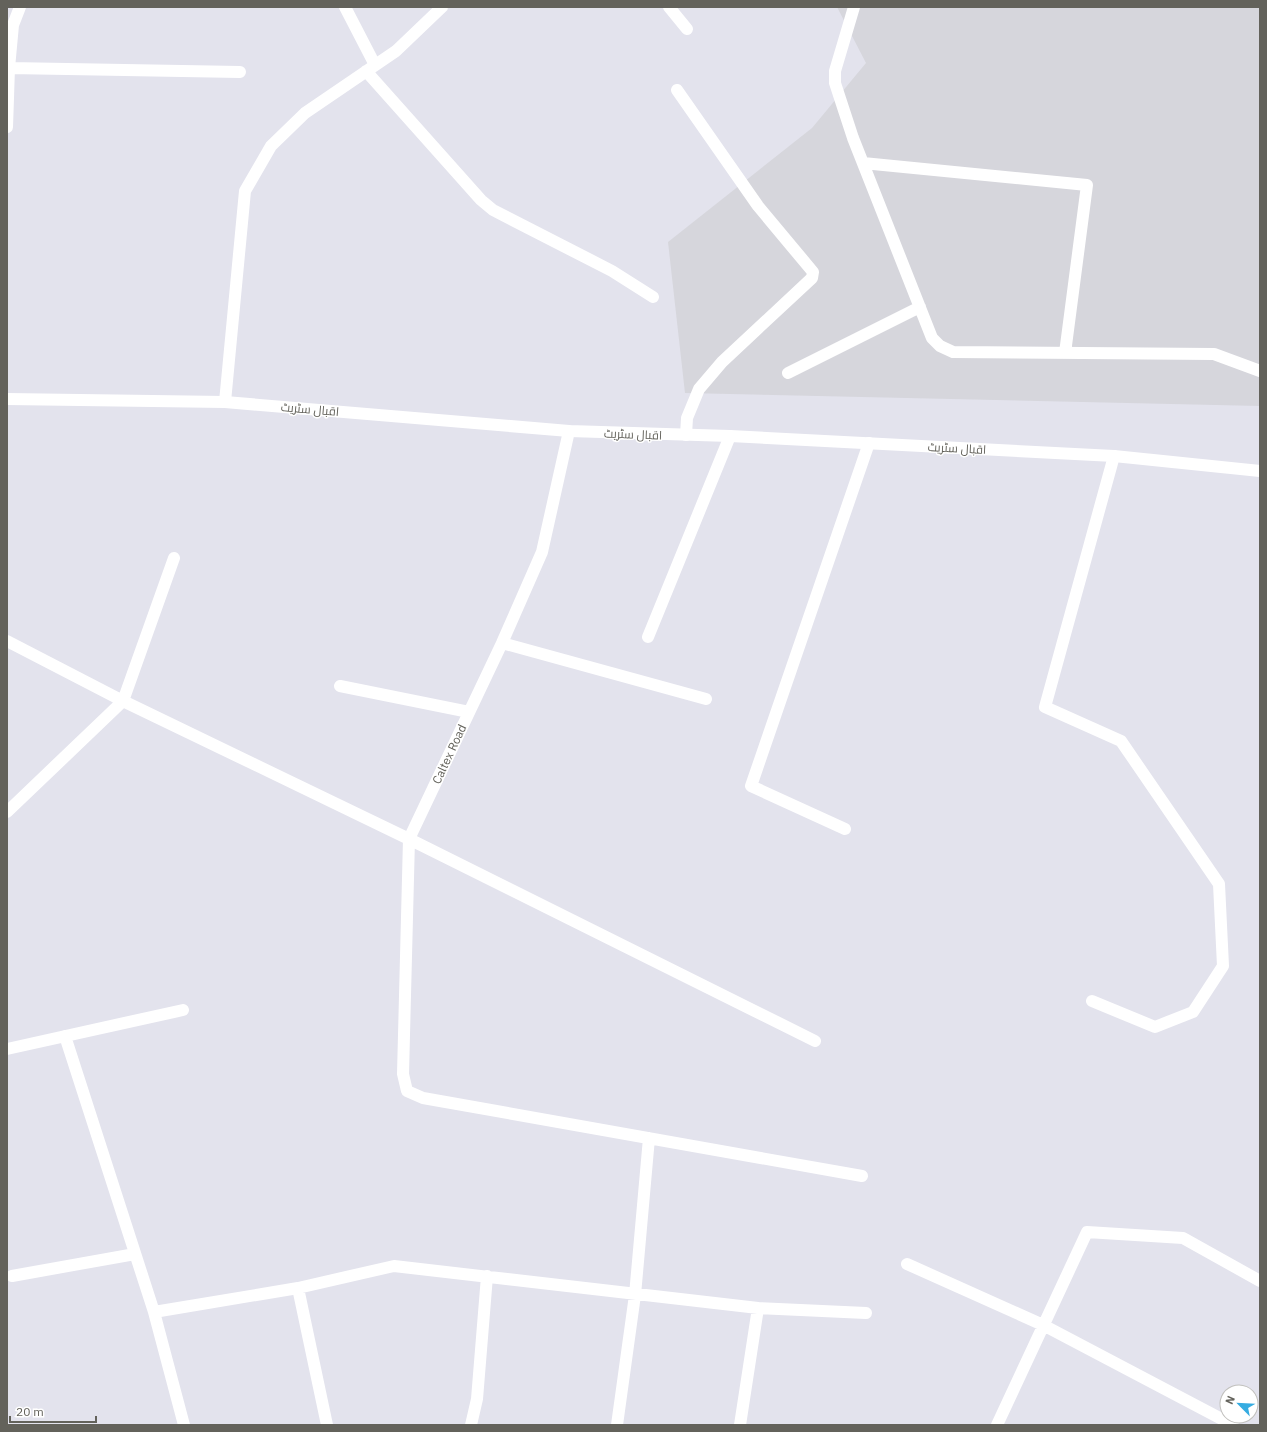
<svg xmlns="http://www.w3.org/2000/svg" width="1267" height="1432" viewBox="0 0 1267 1432" font-family="'IBM Plex Sans',Cairo,sans-serif">
  <style>
    .industrial { fill: #d6d6dc }
    .lines { fill: none; stroke-linecap: round; stroke-linejoin: round }
    .lane { stroke: #fff; stroke-width: 12 }
    .street { stroke: #fff; stroke-width: 12 }
    .secondary { stroke: #fff; stroke-width: 12 }
    .labels { text-anchor: middle; dominant-baseline: central; stroke-width: 3; stroke-linejoin: round; paint-order: stroke }
    .street-label { font-size: 12px; fill: #63625b; stroke: #fff }
  </style>
  <rect width="100%" height="100%" fill="#e3e3ed"/>
  <path class="industrial" d="M 837,7 L 1260,7 L 1260,406 L 685,393 L 668,242 L 812,128 L 866,63 Z"/>
  <g class="lines">
    <path class="lane" d="M 854,7 L 835,71 L 835,83 L 853,138 L 932,338 L 940,346 L 953,352 L 1214,354 L 1260,371
      M 863,163 L 1087,185 L 1065,353
      M 788,373 L 920,307"/>
    <path class="street" d="M 345,7 L 375,65
      M 669,7 L 687,29
      M 9,68 L 240,72
      M 366,71 L 481,200 L 493,210 L 612,271 L 653,297
      M 677,90 L 758,206 L 813,272 L 812,278 L 722,362 L 699,389 L 687,418 L 686,435
      M 7,127 L 9,68 L 13,25 L 20,7
      M 225,402 L 245,191 L 271,146 L 305,113 L 396,51 L 442,7
      M 569,431 L 542,552 L 502,643 L 409,839 L 403,1074 L 407,1091 L 423,1098 L 862,1176
      M 648,637 L 730,436
      M 7,641 L 123,701 L 409,839 L 815,1041
      M 502,643 L 706,699
      M 340,686 L 469,712
      M 7,812 L 123,701 L 174,558
      M 845,829 L 751,786 L 869,443
      M 1092,1001 L 1155,1027 L 1193,1012 L 1223,966 L 1219,884 L 1121,741 L 1045,707 L 1114,456
      M 65,1036 L 154,1312 L 184,1425
      M 7,1049 L 183,1010
      M 907,1264 L 1043,1325 L 1233,1425
      M 12,1276 L 135,1254
      M 298,1288 L 327,1425
      M 154,1312 L 298,1288 L 394,1266 L 758,1308 L 866,1313
      M 471,1425 L 477,1399 L 487,1276
      M 617,1425 L 635,1295 L 649,1138
      M 740,1425 L 758,1308
      M 997,1425 L 1087,1232 L 1183,1238 L 1260,1281"/>
    <path class="secondary" d="M 7,399 L 225,402 L 569,431 L 730,436 L 1114,456 L 1260,471"/>
  </g>
  <g class="labels">
    <g class="street-label">
      <text transform="translate(310 409) rotate(5)">اقبال سٹریٹ</text>
      <text transform="translate(633 434) rotate(2)">اقبال سٹریٹ</text>
      <text transform="translate(957 448) rotate(3)">اقبال سٹریٹ</text>
      <text transform="translate(449 754) rotate(-65)">Caltex Road</text>
    </g>
  </g>
  <rect width="1267" height="1432" fill="none" stroke="#63625b" stroke-width="16"/>
  <g transform="translate(1239 1404) rotate(294)"><circle r="19" fill="#ffffff" stroke="#c1c0bd"/>
  <path d="M0-3L7 15L0 10L-7 15Z" fill="#36ace1"/>
  <text y="-6" font-size="11" font-weight="bold" text-anchor="middle" fill="#63625b">N</text>
  </g>
  <path d="M10 1416v6h86v-6" fill="none" stroke="#63625b" stroke-width="2"/>
  <text x="16" y="1416" font-size="12" fill="#63625b" stroke="#ffffff" stroke-width="3" paint-order="stroke">20 m</text>
</svg>
